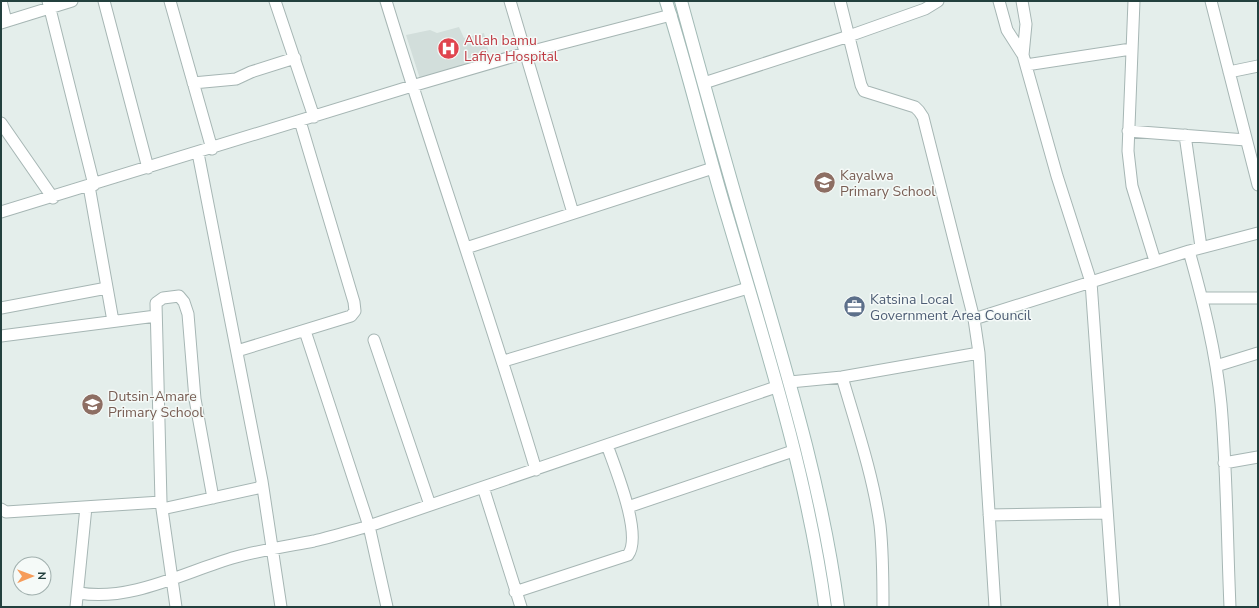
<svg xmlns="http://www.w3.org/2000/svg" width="1259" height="608" viewBox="0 0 1259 608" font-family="'Nunito Sans',sans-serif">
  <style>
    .built { fill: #d2dedb }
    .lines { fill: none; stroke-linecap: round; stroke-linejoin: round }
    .street-casing { stroke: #a6b6b4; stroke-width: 13 }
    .secondary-casing { stroke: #a2bab6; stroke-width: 14 }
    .street { stroke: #fff; stroke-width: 11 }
    .secondary { stroke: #fff; stroke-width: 12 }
    .labels { text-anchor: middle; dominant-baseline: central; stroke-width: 3; stroke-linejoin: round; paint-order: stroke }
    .health-label { font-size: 14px; fill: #be3a42; stroke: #f5faf8; text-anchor: start }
    .education-label { font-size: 14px; fill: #785e54; stroke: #f5faf8; text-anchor: start }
    .service-label { font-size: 14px; fill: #4e5e75; stroke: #f5faf8; text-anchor: start }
  </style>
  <rect width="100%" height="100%" fill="#e4eeeb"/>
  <path class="built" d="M 459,27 L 464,38 L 484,33 L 490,58 L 421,82 L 406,35 L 430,30 L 437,33 Z"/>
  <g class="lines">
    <defs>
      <path id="street" d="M 1,1 L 6,21
        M 48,1 L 94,185
        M 104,1 L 148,168
        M 170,1 L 212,149
        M 275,1 L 314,117
        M 386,1 C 434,158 489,313 536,470
        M 510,1 L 573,213
        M 840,1 L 861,85 L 864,91 L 915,107 L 919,111 L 923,117 L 974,319 L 979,353 L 995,607
        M 999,1 L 1007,30 L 1023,55 L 1057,176 L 1091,282 L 1114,607
        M 1022,1 L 1026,24 L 1023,55
        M 1134,1 L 1128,151 L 1132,186 L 1155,261
        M 1211,1 L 1258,185
        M 1,23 L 72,1
        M 1026,65 L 1131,49
        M 1229,72 L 1258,66
        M 193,83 L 236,79 L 251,72 L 295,58
        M 704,83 L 849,36 L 925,9 L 938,1
        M 1,123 L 53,198
        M 1128,131 L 1246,140
        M 1185,135 L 1201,247
        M 198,153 L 262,481 L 281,607
        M 89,186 L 113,321
        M 1,212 L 412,86 L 525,53 L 671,15
        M 466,248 L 713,168
        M 1189,251 C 1203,301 1216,352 1221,404 C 1227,472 1227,540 1230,607
        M 1202,298 L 1258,298
        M 1,308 L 107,288
        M 974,319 L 1189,251 L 1258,233
        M 305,331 L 369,526 L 387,607
        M 1,336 L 156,316
        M 374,340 L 430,505
        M 237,351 L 351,316 L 355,311 L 354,302 L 300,121
        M 504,361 L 748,288
        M 1216,366 L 1258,353
        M 842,377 C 856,425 873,475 880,525 C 883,552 883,579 883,607
        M 790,382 L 842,377 L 979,353
        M 1224,463 L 1258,457
        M 483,487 L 521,607
        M 628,507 L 793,451
        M 1,509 L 6,512 L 161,502
        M 162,509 L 258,488 L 262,485
        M 989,515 L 1107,513
        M 515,592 L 628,555 C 643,535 615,468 607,445
        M 79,593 C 132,602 186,571 236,557 C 262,550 288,546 314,541 C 332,537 351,531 369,526 L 776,387
        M 76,607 L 86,507
        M 176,607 L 161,502 L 156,303 L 163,298 L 179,296 L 184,302 L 188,314 L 195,399 L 213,498"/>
      <path id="secondary" d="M 666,1 C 689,73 706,147 728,219 C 766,347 807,475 825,607
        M 681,1 C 704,85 727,169 752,253 C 786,370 822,486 838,607"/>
    </defs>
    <use href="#street" class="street-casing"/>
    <use href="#secondary" class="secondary-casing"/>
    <use href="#street" class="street"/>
    <use href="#secondary" class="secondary"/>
  </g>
  <defs>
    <symbol id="hospital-disc" viewBox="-11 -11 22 22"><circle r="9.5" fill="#e0444e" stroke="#f5faf8"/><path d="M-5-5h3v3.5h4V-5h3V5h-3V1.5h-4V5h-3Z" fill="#fff"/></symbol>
    <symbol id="school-disc" viewBox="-11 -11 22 22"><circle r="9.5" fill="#8d6e63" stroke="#f5faf8"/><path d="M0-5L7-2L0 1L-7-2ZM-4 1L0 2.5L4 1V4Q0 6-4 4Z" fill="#fff"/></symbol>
    <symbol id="office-disc" viewBox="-11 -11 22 22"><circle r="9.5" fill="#5c6f8a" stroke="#f5faf8"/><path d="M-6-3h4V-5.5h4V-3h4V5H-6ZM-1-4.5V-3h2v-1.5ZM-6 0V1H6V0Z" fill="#fff"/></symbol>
  </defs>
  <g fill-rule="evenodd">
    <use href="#hospital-disc" x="436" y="36" width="25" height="25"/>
    <use href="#school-disc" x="812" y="170" width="25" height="25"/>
    <use href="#office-disc" x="842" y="294" width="25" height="25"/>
    <use href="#school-disc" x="80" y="392" width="25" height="25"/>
  </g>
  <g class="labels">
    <g class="health-label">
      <text x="464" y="40">Allah bamu<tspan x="464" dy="16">Lafiya Hospital</tspan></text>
    </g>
    <g class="education-label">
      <text x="840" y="175">Kayalwa<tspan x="840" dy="16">Primary School</tspan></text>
      <text x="108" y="396">Dutsin-Amare<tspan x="108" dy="16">Primary School</tspan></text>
    </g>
    <g class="service-label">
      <text x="870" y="299">Katsina Local<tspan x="870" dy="16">Government Area Council</tspan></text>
    </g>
  </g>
  <rect width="1259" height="608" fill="none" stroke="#23403e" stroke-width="4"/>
  <g transform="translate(32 576) rotate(89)"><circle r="19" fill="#f5faf8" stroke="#a1b0ae"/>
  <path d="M0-3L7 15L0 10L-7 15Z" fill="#f69c5a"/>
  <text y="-6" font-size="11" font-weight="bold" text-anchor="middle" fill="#23403e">N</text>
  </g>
</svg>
